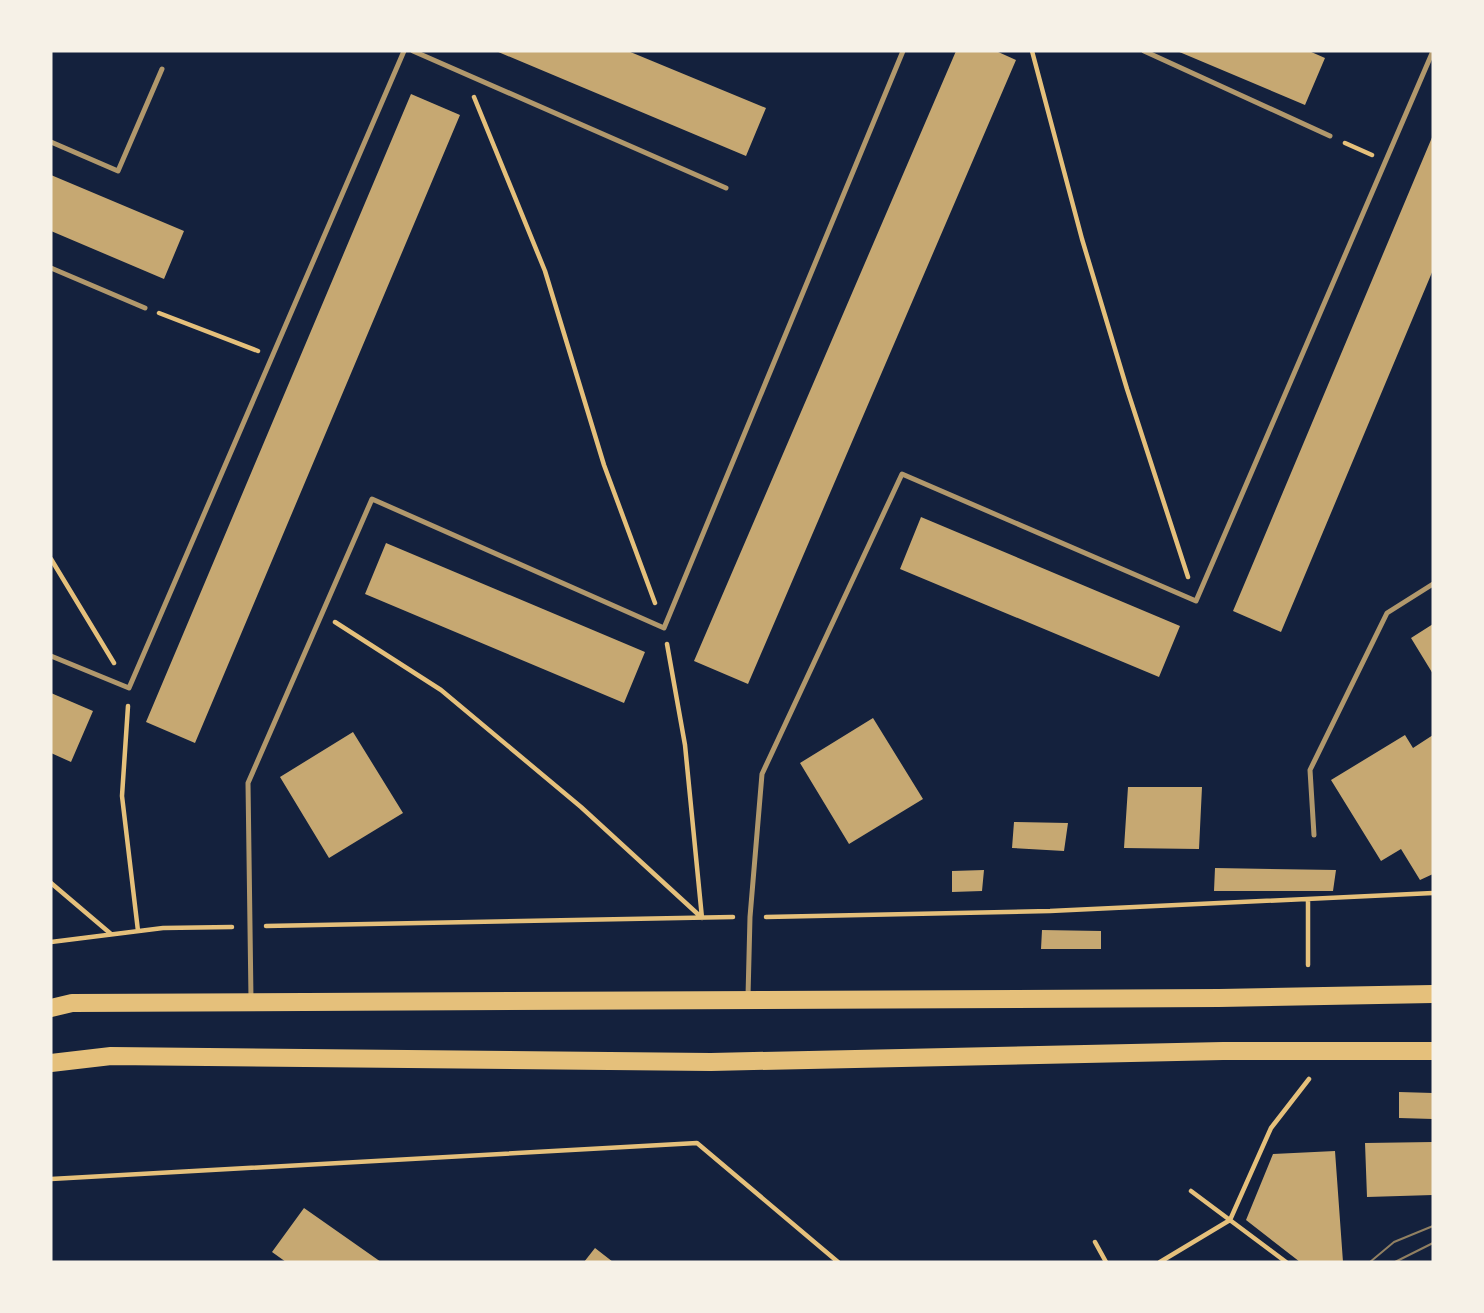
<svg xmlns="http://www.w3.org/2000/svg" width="1484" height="1313" viewBox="0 0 1484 1313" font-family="'Work Sans',sans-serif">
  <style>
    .building { fill: #c6a872 }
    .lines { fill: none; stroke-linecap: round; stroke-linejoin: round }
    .path { stroke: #e5c07b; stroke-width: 4.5 }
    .service { stroke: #b1986c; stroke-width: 5 }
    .primary { stroke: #e5c07b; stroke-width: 18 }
    .tram { stroke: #918062; stroke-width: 2 }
  </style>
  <rect width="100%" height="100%" fill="#14213d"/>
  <path class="building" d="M 496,51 L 628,51 L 766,108 L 746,156 Z
    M 956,51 L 996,51 L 1016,60 L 748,684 L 694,661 Z
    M 1177,51 L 1309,51 L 1325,58 L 1305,105 Z
    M 411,94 L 460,115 L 195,743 L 146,722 Z
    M 1433,135 L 1433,270 L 1281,632 L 1233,611 Z
    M 51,175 L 184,231 L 164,279 L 51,231 Z
    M 921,517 L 1180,626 L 1159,677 L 900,569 Z
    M 386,543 L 645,652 L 624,703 L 365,594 Z
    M 1433,624 L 1433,674 L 1411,638 Z
    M 51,693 L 93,711 L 71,762 L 51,753 Z
    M 873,718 L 923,799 L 849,844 L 800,763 Z
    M 353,732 L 403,813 L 329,858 L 280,777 Z
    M 1405,735 L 1413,748 L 1433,735 L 1433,874 L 1420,880 L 1401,849 L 1381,861 L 1331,780 Z
    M 1128,787 L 1202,787 L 1199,849 L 1124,848 Z
    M 1014,822 L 1068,823 L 1064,851 L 1012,848 Z
    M 1215,868 L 1336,870 L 1333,891 L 1214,891 Z
    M 984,870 L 982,891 L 952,892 L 952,871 Z
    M 1042,930 L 1101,931 L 1101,949 L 1041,949 Z
    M 1399,1092 L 1433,1093 L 1433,1119 L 1399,1118 Z
    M 1433,1142 L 1433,1195 L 1367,1197 L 1365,1143 Z
    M 1335,1151 L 1343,1262 L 1300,1262 L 1246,1220 L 1273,1154 Z
    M 304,1208 L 381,1262 L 286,1262 L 272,1252 Z
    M 595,1248 L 613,1262 L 584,1262 Z"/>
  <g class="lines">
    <path class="path" d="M 1032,51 L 1082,239 L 1127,389 L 1188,577
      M 474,97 L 545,271 L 604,465 L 655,603
      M 1345,143 L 1372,155
      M 159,313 L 258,351
      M 51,559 L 114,663
      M 335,622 L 441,690 L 581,807 L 701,917
      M 667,644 L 685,745 L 702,918
      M 128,706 L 122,796 L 138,931
      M 51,883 L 111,934
      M 1308,899 L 1308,965
      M 766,917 L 1050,911 L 1433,893
      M 266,926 L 733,917
      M 51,942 L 163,928 L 232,927
      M 51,1179 L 697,1143 L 838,1262
      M 1191,1191 L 1286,1262
      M 1095,1242 L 1106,1262
      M 1160,1262 L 1230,1220 L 1271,1128 L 1309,1079"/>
    <path class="service" d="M 413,51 L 726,188
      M 1144,51 L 1330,136
      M 51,142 L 118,171 L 162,69
      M 51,268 L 145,308
      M 51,656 L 129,688 L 404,51
      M 1314,835 L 1310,770 L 1387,613 L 1433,584
      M 748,996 L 750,917 L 762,774 L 902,474 L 1196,601 L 1433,51
      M 251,999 L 248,783 L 372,499 L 664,628 L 903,51"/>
    <path class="primary" d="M 51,1008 L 72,1003 L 1219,998 L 1433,994
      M 51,1063 L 111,1056 L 711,1062 L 1223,1051 L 1433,1051"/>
    <path class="tram" d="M 1370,1262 L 1394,1242 L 1433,1226
      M 1395,1262 L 1433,1243"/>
  </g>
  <rect width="1484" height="1313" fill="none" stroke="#f6f1e7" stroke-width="105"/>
</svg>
